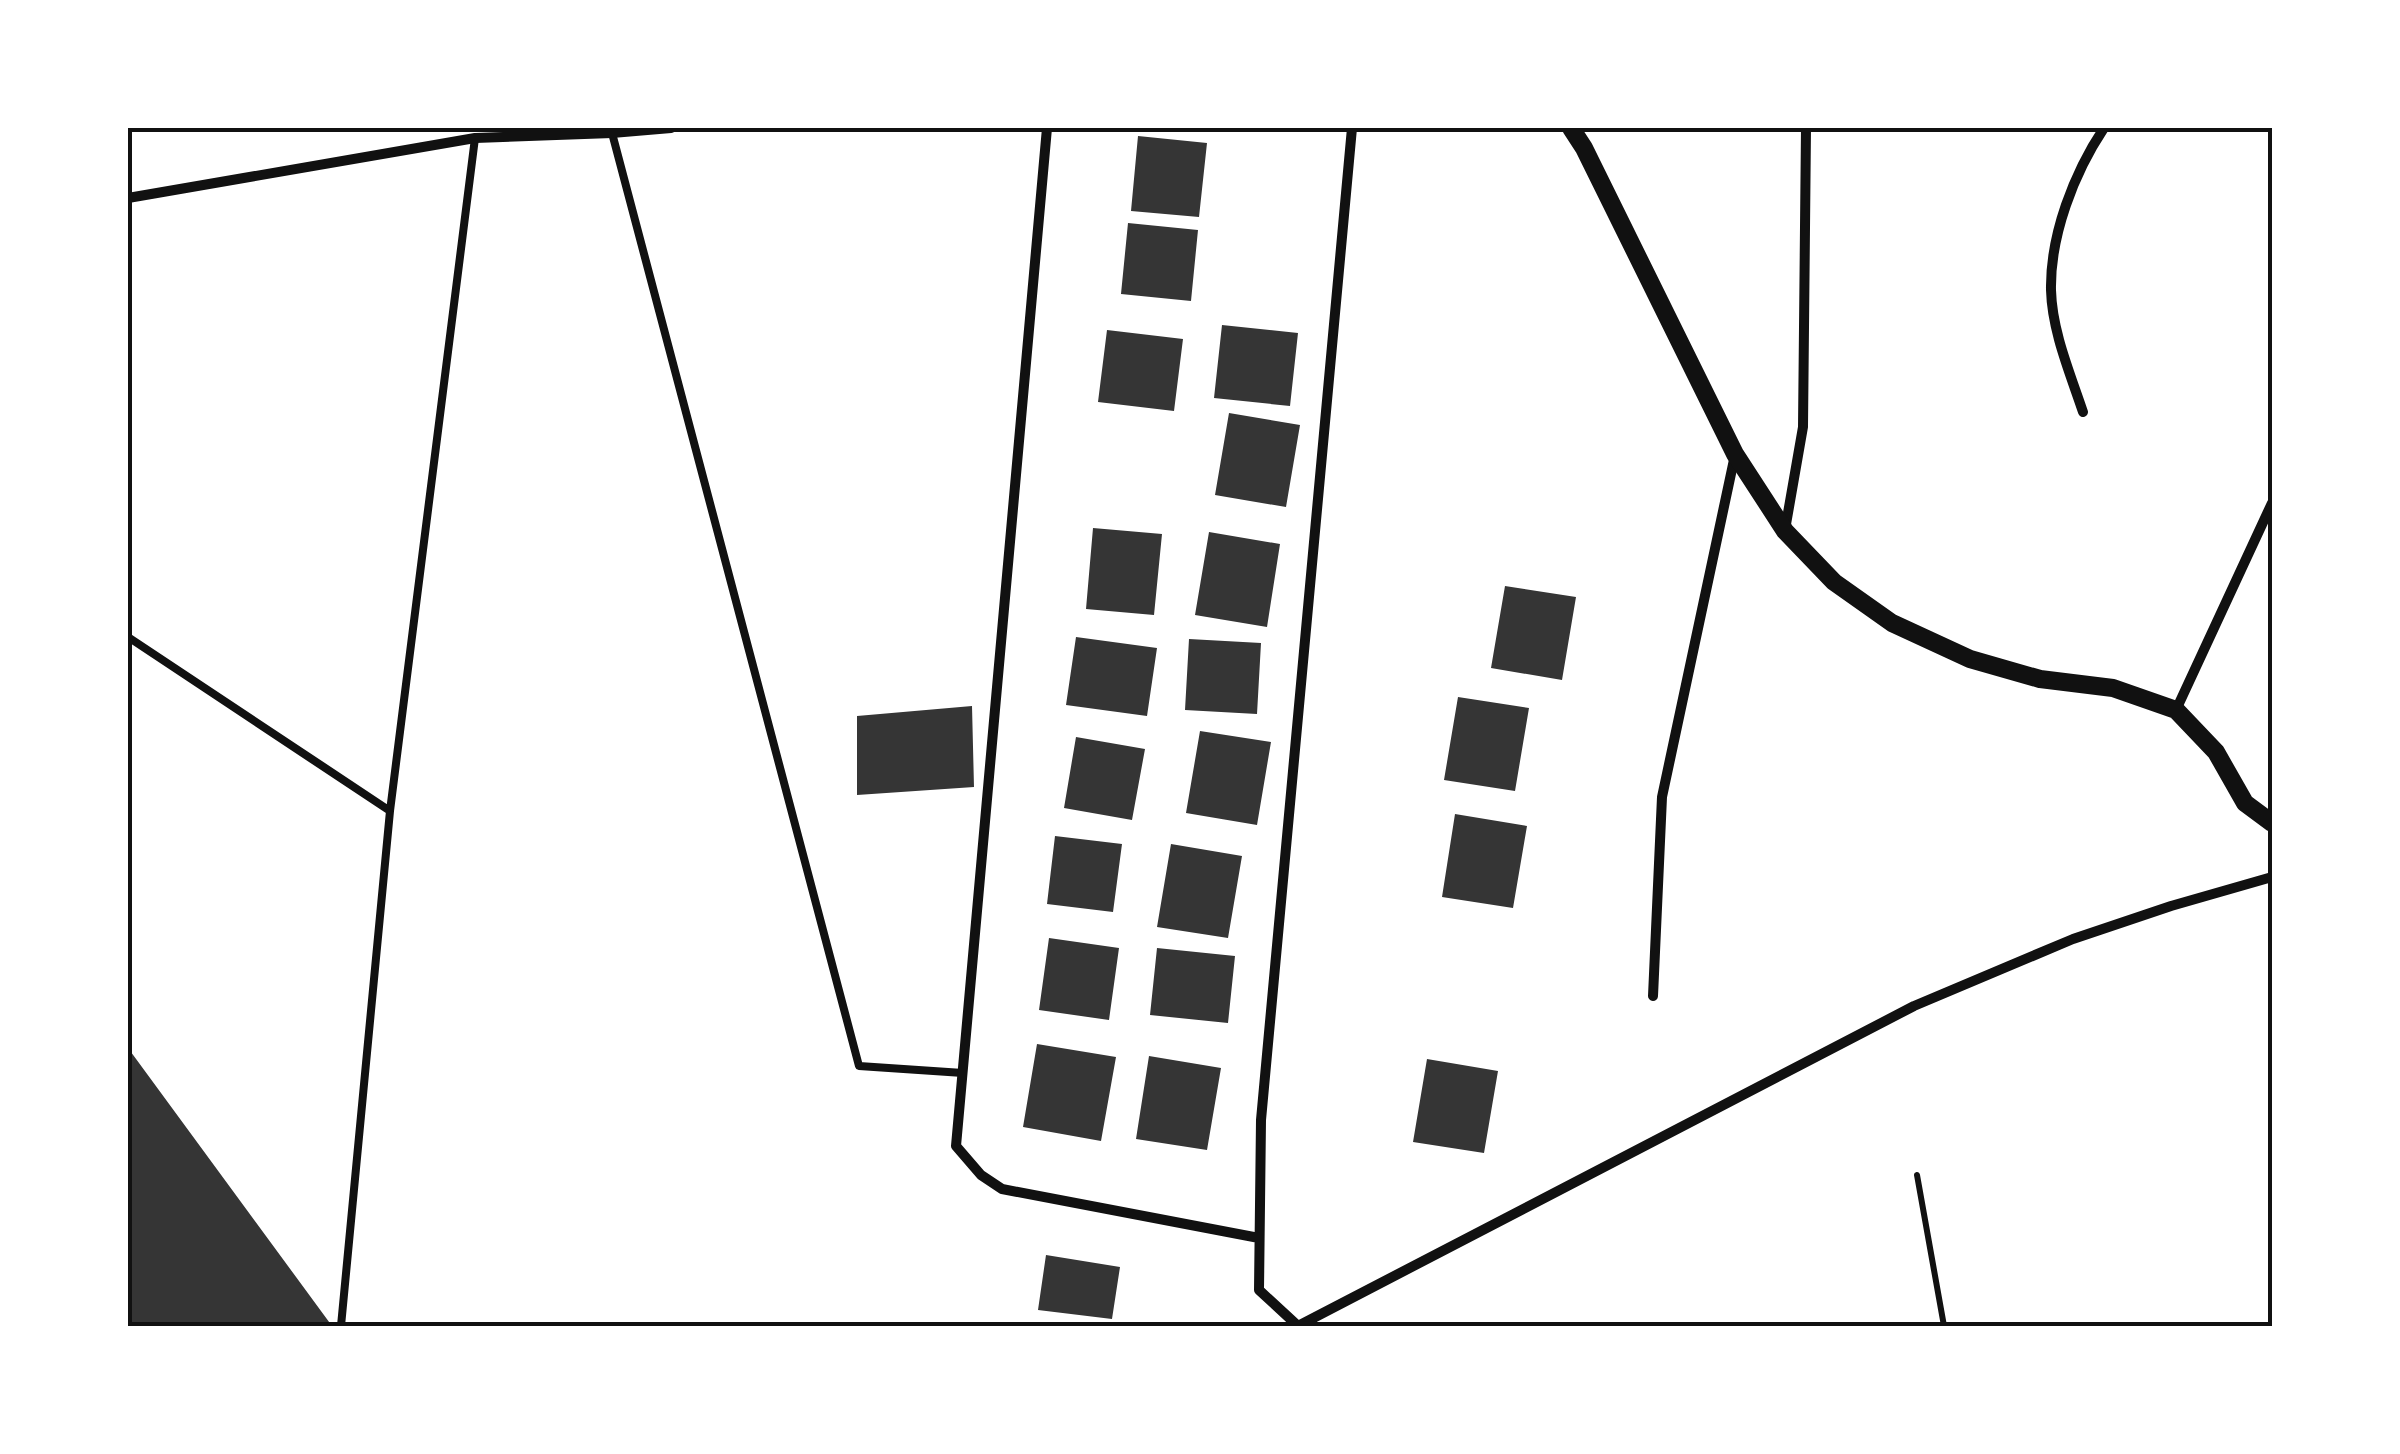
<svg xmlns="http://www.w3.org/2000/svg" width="2400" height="1454" viewBox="0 0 2400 1454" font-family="'Exo 2',sans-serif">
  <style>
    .building { fill: #353535 }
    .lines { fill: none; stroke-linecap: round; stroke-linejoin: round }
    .path { stroke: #111; stroke-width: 6 }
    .service { stroke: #111; stroke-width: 8 }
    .minor { stroke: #111; stroke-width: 10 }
    .tertiary { stroke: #111; stroke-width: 18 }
    .neatline { fill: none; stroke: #111; stroke-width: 4 }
  </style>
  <rect width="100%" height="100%" fill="#fff"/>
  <path class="building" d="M 1138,136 L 1207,143 L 1199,217 L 1131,211 Z
    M 1128,223 L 1198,230 L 1191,301 L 1121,294 Z
    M 1222,325 L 1298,333 L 1290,406 L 1214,398 Z
    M 1107,330 L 1183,339 L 1174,411 L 1098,402 Z
    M 1229,413 L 1300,425 L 1286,507 L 1215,495 Z
    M 1093,528 L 1162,534 L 1154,615 L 1086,609 Z
    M 1209,532 L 1280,544 L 1267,627 L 1195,615 Z
    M 1505,586 L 1576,597 L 1562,680 L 1491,668 Z
    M 1076,637 L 1157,648 L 1147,716 L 1066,705 Z
    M 1189,639 L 1261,643 L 1257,714 L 1185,710 Z
    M 1458,697 L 1529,708 L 1515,791 L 1444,780 Z
    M 972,706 L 974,787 L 857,795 L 857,716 Z
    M 1200,731 L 1271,742 L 1257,825 L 1186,813 Z
    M 1076,737 L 1145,749 L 1132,820 L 1064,808 Z
    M 1455,814 L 1527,826 L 1513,908 L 1442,897 Z
    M 1055,836 L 1122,844 L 1113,912 L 1047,904 Z
    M 1171,844 L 1242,856 L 1228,938 L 1157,927 Z
    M 1049,938 L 1119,948 L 1109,1020 L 1039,1010 Z
    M 1157,948 L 1235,956 L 1228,1023 L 1150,1015 Z
    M 1037,1044 L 1116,1057 L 1101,1141 L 1023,1127 Z
    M 128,1048 L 332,1326 L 128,1326 Z
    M 1149,1056 L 1221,1068 L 1207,1150 L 1136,1139 Z
    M 1427,1059 L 1498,1071 L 1484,1153 L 1413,1142 Z
    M 1046,1255 L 1120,1267 L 1112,1319 L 1038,1310 Z"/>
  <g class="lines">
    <path class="path" d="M 1917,1175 L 1944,1326"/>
    <path class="service" d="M 612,133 L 859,1066 L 963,1073
      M 128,637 L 390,811 L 475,138
      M 341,1326 L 390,811"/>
    <path class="minor" d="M 1047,128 L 956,1146 L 981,1175 L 1002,1189 L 1259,1238
      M 1352,128 L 1261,1120 L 1259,1290 L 1298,1326 L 1914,1006 L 2073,939 L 2171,906 L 2272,877
      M 128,198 L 475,138 L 612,133 L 671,128
      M 2083,412 C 2070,373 2052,331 2051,290 C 2050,235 2074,173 2104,128
      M 1785,530 L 1803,427 L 1806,128
      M 2176,710 L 2272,503
      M 1653,996 L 1662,797 L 1735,455"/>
    <path class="tertiary" d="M 1571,128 L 1584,148 L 1735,454 L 1785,531 L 1834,582 L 1892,623 L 1970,659 L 2040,679 L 2113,688 L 2176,710 L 2216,752 L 2245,803 L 2272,823"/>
  </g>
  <rect width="2400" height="1454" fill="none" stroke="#ffffff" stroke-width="260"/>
  <rect x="130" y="130" width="2140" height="1194" class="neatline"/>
</svg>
